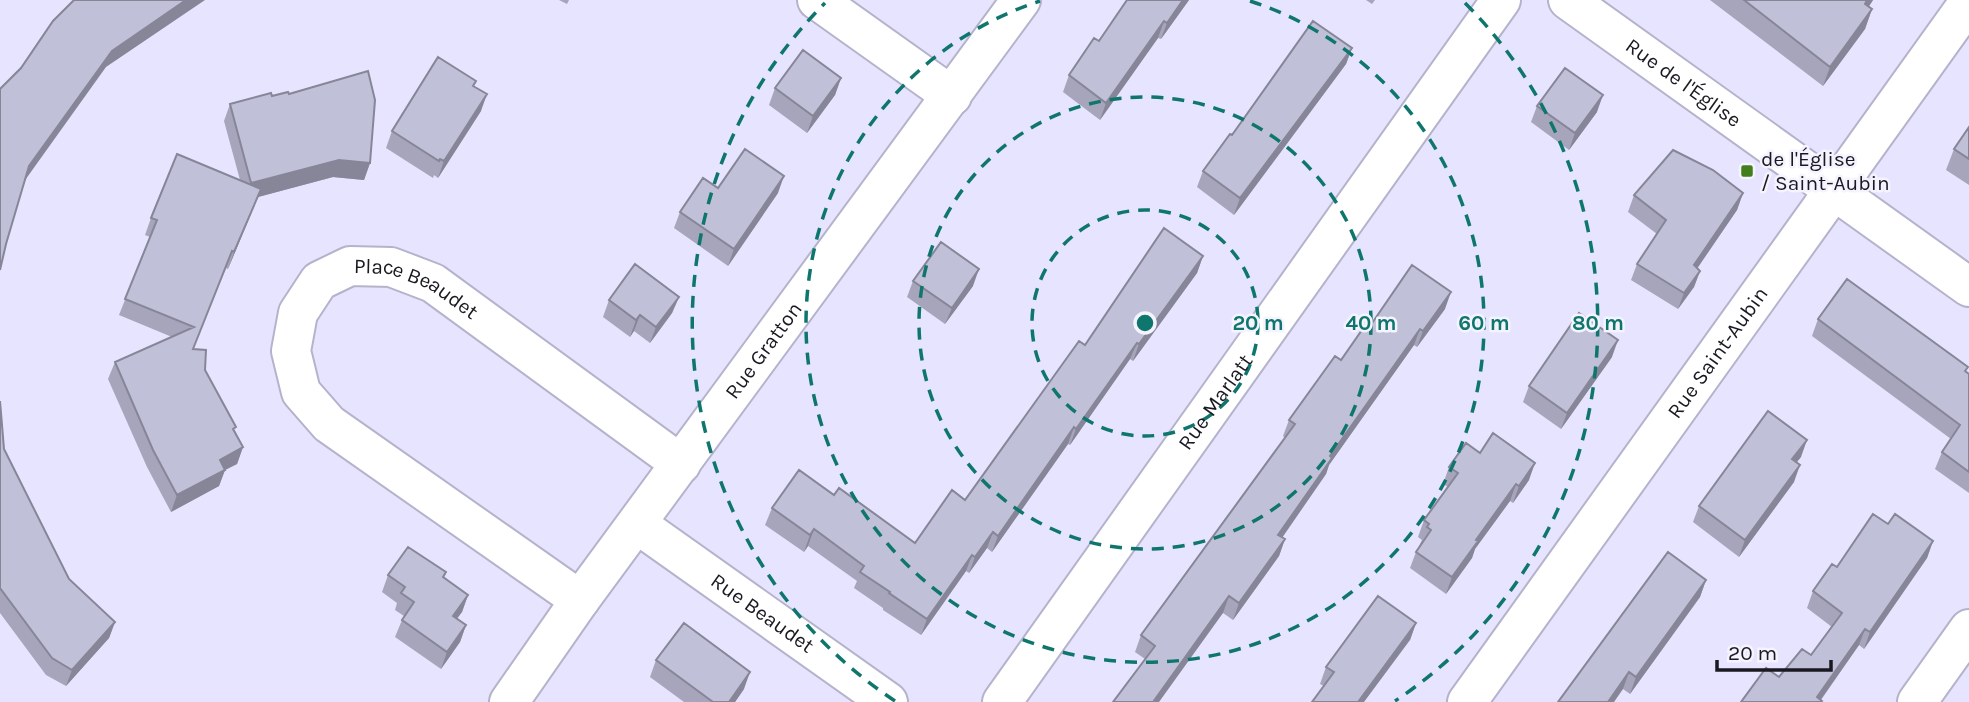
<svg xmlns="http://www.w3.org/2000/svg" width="1969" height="702" viewBox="0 0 1969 702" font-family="Karla,sans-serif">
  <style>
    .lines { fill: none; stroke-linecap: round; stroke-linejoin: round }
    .minor-casing { stroke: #b5b3cc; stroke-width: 42 }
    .minor { stroke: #fff; stroke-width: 38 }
    .wall { fill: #a6a5bb }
    .shaded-wall { fill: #878698 }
    .building { fill: #c1c0d9; stroke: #878698; stroke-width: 2 }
    .ring { fill: none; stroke: #0f766e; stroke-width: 3.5; stroke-dasharray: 12 9 }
    .poi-dot { fill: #427f1c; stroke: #f4f3fe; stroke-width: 2.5 }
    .labels { text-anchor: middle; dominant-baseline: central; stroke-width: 5; stroke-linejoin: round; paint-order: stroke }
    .street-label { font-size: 21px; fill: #1a1922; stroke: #f4f3fe }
    .poi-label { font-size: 21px; fill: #1a1922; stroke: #f4f3fe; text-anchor: start }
    .centre { fill: #0f766e; stroke: #f4f3fe; stroke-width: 3.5 }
    .ring-label { font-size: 21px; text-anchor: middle; font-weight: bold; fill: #0f766e; stroke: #f4f3fe; stroke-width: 5; stroke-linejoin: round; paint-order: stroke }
  </style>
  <rect width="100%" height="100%" fill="#e6e4ff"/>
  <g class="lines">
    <defs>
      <g id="minor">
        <path d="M 817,0 L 952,96"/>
        <path id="s1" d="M 1568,0 L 1969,287"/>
        <path id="s2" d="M 637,524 L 888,702"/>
        <path id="s3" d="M 580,600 L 329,424 L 301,392 L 291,351 L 298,313 L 319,281 L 350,266 L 391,267 L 433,283 L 681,464"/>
        <path id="s4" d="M 509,702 L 580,600 L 1021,0"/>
        <path id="s5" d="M 1002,702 L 1501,0"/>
        <path id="s6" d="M 1467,702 L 1969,2"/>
        <path d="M 1917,702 L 1969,629"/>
      </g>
    </defs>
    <use href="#minor" class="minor-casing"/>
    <use href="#minor" class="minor"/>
  </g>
  <path class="wall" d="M 559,0 L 569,0 L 567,4 Z
    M 1127,0 L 1189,0 L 1161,39 L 1158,38 L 1100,120 L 1063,92 L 1069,75 L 1099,41 Z
    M 1366,0 L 1375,0 L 1372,4 Z
    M 1710,0 L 1873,0 L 1868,7 L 1872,9 L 1865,29 L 1823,86 Z
    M 1352,48 L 1346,64 L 1234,215 L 1197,187 L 1203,171 L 1232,135 Z
    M 841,78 L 835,95 L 807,133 L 769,105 L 775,88 Z
    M 474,86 L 481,111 L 438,178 L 434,175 L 433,178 L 386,148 L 392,131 Z
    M 289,94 L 370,163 L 364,180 L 333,177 L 258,197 L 228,269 L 226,268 L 193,349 L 205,370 L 243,447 L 237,464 L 225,470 L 219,486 L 171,512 L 147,467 L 108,379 L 115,362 L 172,337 L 119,315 L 150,237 L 145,235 L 151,218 L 240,180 L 224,121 L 230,104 Z
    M 1537,106 L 1597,112 L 1569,150 L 1531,122 Z
    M 1969,127 L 1969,185 L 1946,170 L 1954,149 Z
    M 718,188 L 778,193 L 728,266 L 674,228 L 680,212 Z
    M 1743,193 L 1737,210 L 1697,268 L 1700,271 L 1694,287 L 1678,309 L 1631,280 L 1637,264 L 1657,234 L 1628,212 L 1634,195 Z
    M 1203,256 L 1197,273 L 1133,361 L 1130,359 L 1070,445 L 1068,444 L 992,552 L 987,548 L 969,573 L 966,571 L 921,635 L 883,610 L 883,608 L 854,588 L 857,581 L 808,546 L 804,552 L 765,525 L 772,508 L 834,495 L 915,543 L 965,500 L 1085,345 Z
    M 913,281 L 973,286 L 945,324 L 907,297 Z
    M 679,297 L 672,313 L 650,343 L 634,331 L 630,337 L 603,317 L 609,300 Z
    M 1445,309 L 1417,347 L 1414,345 L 1329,465 L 1326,474 L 1282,538 L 1285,539 L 1279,556 L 1233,620 L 1223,613 L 1145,659 L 1135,652 L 1141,635 L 1285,438 L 1283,436 L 1289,420 L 1368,329 Z
    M 1818,319 L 1966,372 L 1969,374 L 1969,493 L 1935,469 L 1942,452 L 1951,439 L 1812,336 Z
    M 1612,357 L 1561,429 L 1523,402 L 1529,386 Z
    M 0,401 L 4,449 L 69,579 L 115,622 L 109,638 L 66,686 L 46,675 L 0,613 Z
    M 1480,453 L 1529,480 L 1513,503 L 1510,501 L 1475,549 L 1472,558 L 1446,594 L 1410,568 L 1416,552 L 1422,540 L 1418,537 L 1424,520 L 1448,487 L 1443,484 L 1449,467 Z
    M 1801,457 L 1796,462 L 1794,482 L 1739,557 L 1693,522 L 1699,506 Z
    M 1888,524 L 1933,541 L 1927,558 L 1864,649 L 1859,645 L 1821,700 L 1779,677 L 1811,655 L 1832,627 L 1807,608 L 1813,591 L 1837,567 Z
    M 446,572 L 444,578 L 468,595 L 462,612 L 457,618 L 466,625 L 460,642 L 441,669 L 395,637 L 402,620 L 404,616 L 395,610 L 397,603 L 382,592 L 388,575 Z
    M 1706,580 L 1700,597 L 1630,694 L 1623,689 L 1558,702 Z
    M 1416,623 L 1410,640 L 1324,686 L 1320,684 L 1326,667 Z
    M 656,660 L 744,689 L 735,702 L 684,702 L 650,677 Z"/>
  <path class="shaded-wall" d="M 186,0 L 205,0 L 106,67 L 23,183 L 29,166 L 112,51 Z
    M 1183,0 L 1189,0 L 1161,39 L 1167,23 Z
    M 1867,0 L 1873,0 L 1858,24 L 1865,4 Z
    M 1872,9 L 1865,29 L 1823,86 L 1830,67 Z
    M 1164,21 L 1158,38 L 1100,120 L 1106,103 Z
    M 1352,48 L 1346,64 L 1234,215 L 1240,198 Z
    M 841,78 L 835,95 L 807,133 L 813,116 Z
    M 487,94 L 481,111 L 438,178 L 444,161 Z
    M 1603,95 L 1597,112 L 1569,150 L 1575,133 Z
    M 339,160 L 370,163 L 364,180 L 333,177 L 258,197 L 228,269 L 234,252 L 245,200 L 251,183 Z
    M 784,176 L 778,193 L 728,266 L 734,249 Z
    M 1743,193 L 1737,210 L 1688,282 L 1694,265 Z
    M 1203,256 L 1197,273 L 1133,361 L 1139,344 Z
    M 979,269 L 973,286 L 945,324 L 952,308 Z
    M 1700,271 L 1694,287 L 1678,309 L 1684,293 Z
    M 1451,292 L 1445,309 L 1417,347 L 1423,331 Z
    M 679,297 L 672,313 L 650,343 L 656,327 Z
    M 640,315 L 634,331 L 630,337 L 636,320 Z
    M 1420,329 L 1414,345 L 1329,465 L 1326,474 L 1272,552 L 1278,535 L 1330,456 Z
    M 1618,340 L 1612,357 L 1561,429 L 1567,413 Z
    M 1137,343 L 1130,359 L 1070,445 L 1076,429 Z
    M 1074,427 L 1068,444 L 992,552 L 998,536 Z
    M 1807,440 L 1801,457 L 1786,476 L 1792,459 Z
    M 243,447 L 237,464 L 225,470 L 219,486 L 171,512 L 177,495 L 220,460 Z
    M 1535,463 L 1529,480 L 1513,503 L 1519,486 Z
    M 1800,465 L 1794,482 L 1739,557 L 1745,540 Z
    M 1516,484 L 1510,501 L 1475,549 L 1472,558 L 1446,594 L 1452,577 L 1476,540 Z
    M 814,529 L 808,546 L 804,552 L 810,535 Z
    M 993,532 L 987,548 L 969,573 L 975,557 Z
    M 1285,539 L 1279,556 L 1233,620 L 1239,603 Z
    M 1933,541 L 1927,558 L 1864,649 L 1870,632 Z
    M 972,555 L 966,571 L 921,635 L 927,619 Z
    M 1706,580 L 1700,597 L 1630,694 L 1636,677 Z
    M 468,595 L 462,612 L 447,632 L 453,616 Z
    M 1229,596 L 1223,613 L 1159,702 L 1153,702 Z
    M 115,622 L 109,638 L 66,686 L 72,670 Z
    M 1416,623 L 1410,640 L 1364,702 L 1358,702 Z
    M 466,625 L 460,642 L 441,669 L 447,652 Z
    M 1865,629 L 1859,645 L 1819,702 L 1817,697 Z
    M 750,672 L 744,689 L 735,702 L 729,702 Z
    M 1629,672 L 1623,689 L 1614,702 L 1608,702 Z"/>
  <path class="building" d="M 74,0 L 186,0 L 112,51 L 29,166 L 6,244 L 0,270 L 0,89 L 21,68 L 53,21 Z
    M 1127,0 L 1183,0 L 1167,23 L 1164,21 L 1106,103 L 1069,75 L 1094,38 L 1099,41 Z
    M 1744,0 L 1867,0 L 1865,4 L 1872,9 L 1830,67 Z
    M 1313,21 L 1352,48 L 1240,198 L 1203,171 L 1230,134 L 1232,135 Z
    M 803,50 L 841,78 L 813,116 L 775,88 Z
    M 438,57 L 476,81 L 473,86 L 487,94 L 444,161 L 440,159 L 439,161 L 392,131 Z
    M 1565,68 L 1603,95 L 1575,133 L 1537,106 Z
    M 368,71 L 375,100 L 370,163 L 339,160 L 251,183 L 230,104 L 271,93 L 272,96 L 288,92 L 289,94 Z
    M 1969,127 L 1969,159 L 1954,149 Z
    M 745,149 L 784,176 L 734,249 L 680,212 L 703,178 L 718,188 Z
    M 1673,150 L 1713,170 L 1743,193 L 1694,265 L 1700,271 L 1684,293 L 1637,264 L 1666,220 L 1634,195 Z
    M 177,154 L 261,189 L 234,252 L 232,251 L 193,349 L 206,350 L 205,370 L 236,427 L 233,429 L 243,447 L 220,460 L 225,470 L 177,495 L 153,450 L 115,362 L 194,327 L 125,299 L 157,220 L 151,218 Z
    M 1164,228 L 1203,256 L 1139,344 L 1137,343 L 1076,429 L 1074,427 L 998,536 L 993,532 L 975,557 L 972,555 L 927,619 L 889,593 L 890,592 L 860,572 L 864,566 L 814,529 L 810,535 L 772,508 L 799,470 L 834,495 L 839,488 L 915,543 L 952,490 L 965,500 L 1079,341 L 1085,345 Z
    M 941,242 L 979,269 L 952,308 L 913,281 Z
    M 635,264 L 679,297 L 656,327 L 640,315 L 636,320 L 609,300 Z
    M 1412,265 L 1451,292 L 1423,331 L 1420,329 L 1330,456 L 1332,458 L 1278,535 L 1285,539 L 1239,603 L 1229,596 L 1153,702 L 1113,702 L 1155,646 L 1141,635 L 1295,424 L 1289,420 L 1335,356 L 1341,360 L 1364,327 L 1368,329 Z
    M 1847,279 L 1968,367 L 1965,371 L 1969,374 L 1969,472 L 1942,452 L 1960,425 L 1818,319 Z
    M 1579,313 L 1618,340 L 1567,413 L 1529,386 Z
    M 0,401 L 4,449 L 69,579 L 115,622 L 72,670 L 52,658 L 0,588 Z
    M 1768,411 L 1807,440 L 1792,459 L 1800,465 L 1745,540 L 1699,506 Z
    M 1493,433 L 1535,463 L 1519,486 L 1516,484 L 1476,540 L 1478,541 L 1452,577 L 1416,552 L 1431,530 L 1427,527 L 1429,524 L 1424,520 L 1458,473 L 1449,467 L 1466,443 L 1480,453 Z
    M 1873,514 L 1888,524 L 1895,514 L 1933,541 L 1870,632 L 1865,629 L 1817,697 L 1822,701 L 1821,702 L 1741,702 L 1766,668 L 1779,677 L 1802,649 L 1811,655 L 1842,613 L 1813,591 L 1832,564 L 1837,567 Z
    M 408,547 L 446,572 L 443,577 L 468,595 L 453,616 L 466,625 L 447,652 L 402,620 L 414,602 L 401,593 L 405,587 L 388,575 Z
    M 1668,552 L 1706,580 L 1636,677 L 1629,672 L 1608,702 L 1558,702 Z
    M 1378,596 L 1416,623 L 1358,702 L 1312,702 L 1334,672 L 1326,667 Z
    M 684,623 L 750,672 L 729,702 L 713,702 L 656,660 Z"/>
  <g class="ring">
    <circle cx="1145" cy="323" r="113"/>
    <circle cx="1145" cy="323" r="226"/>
    <path d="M1250 1A339 339 0 1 1 1040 1"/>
    <path d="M895 701A453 453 0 0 1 825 3M1465 3A453 453 0 0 1 1395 701"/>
  </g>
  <rect class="poi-dot" x="1740" y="164" width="14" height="14" rx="3.5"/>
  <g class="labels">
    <g class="street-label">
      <text stroke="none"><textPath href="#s1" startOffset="142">Rue de l'Église</textPath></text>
      <text stroke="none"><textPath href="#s3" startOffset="574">Place Beaudet</textPath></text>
      <text stroke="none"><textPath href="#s4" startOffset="434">Rue Gratton</textPath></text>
      <text stroke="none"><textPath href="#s6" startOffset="430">Rue Saint-Aubin</textPath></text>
      <text stroke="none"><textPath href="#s5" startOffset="368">Rue Marlatt</textPath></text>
      <text stroke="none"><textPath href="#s2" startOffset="154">Rue Beaudet</textPath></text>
    </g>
    <g class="poi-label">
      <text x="1761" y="159">de l'Église<tspan x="1761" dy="24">/ Saint-Aubin</tspan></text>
    </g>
  </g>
  <circle cx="1145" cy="323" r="10" class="centre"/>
  <g class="ring-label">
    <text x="1258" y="330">20 m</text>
    <text x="1371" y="330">40 m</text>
    <text x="1484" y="330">60 m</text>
    <text x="1598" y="330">80 m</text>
  </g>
  <path d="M1717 660v10h114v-10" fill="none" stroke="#1a1922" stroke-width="3.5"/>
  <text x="1728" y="660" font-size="21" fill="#1a1922" stroke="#f4f3fe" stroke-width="5" paint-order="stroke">20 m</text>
</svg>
